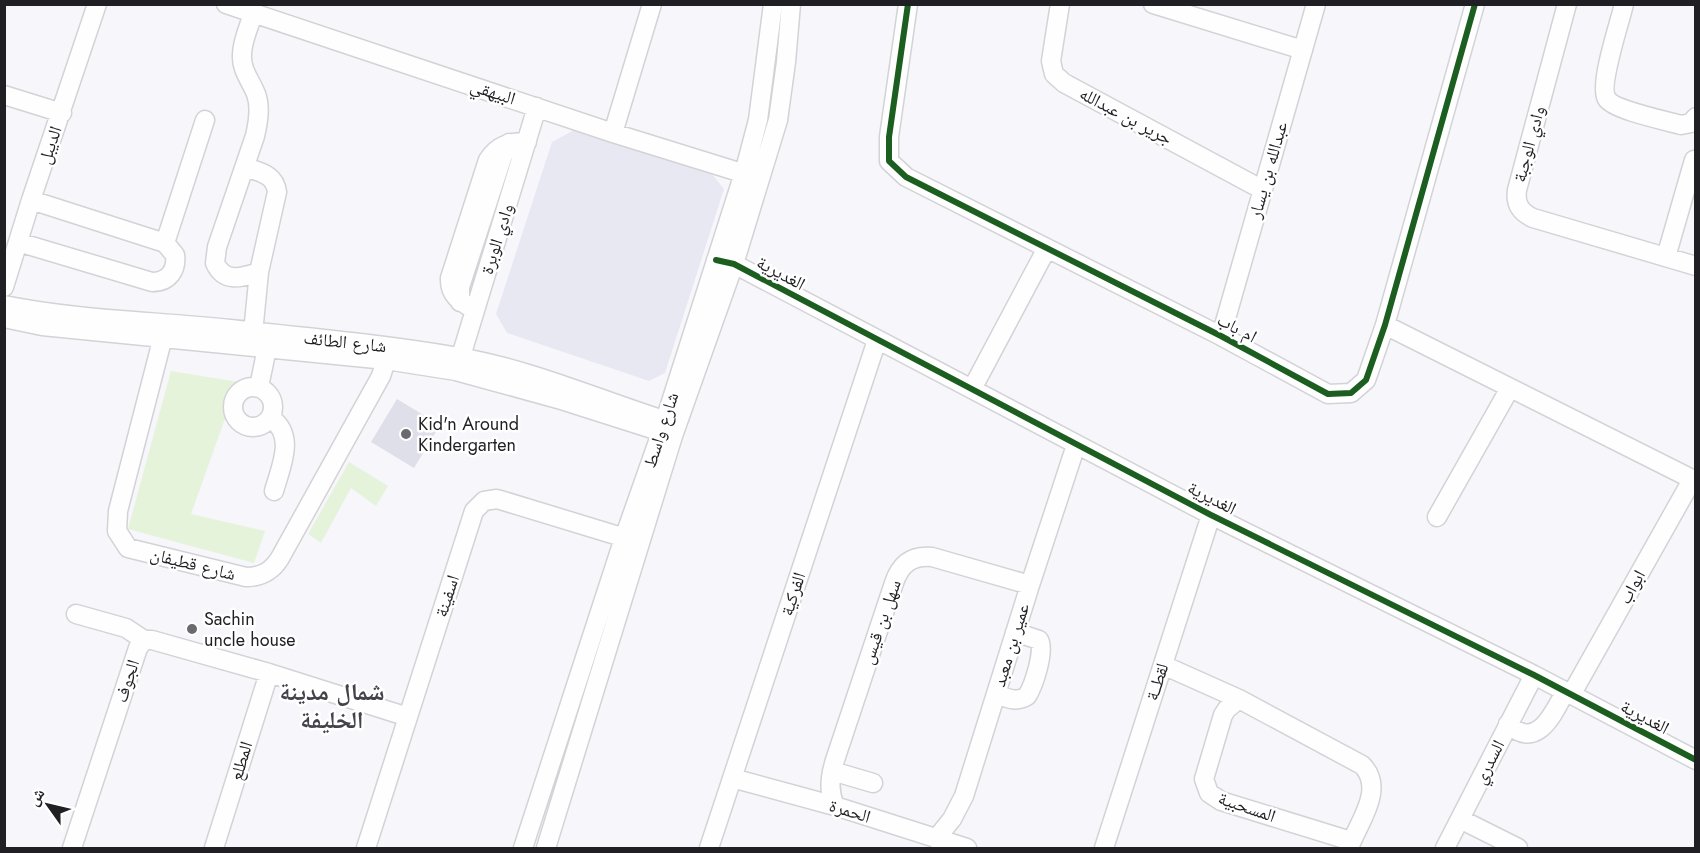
<svg xmlns="http://www.w3.org/2000/svg" width="1700" height="853" viewBox="0 0 1700 853" font-family="Jost,'Noto Naskh Arabic',sans-serif">
  <style>
    .built { fill: #e8e8f3 }
    .green { fill: #e5f3db }
    .building { fill: #dfdfe9 }
    .lines { fill: none; stroke-linecap: round; stroke-linejoin: round }
    .minor-casing { stroke: #d3d3d7; stroke-width: 21 }
    .minor { stroke: #fefefe; stroke-width: 18 }
    .cycleway-casing { stroke: #fff; stroke-width: 10 }
    .cycleway { stroke: #1b5e20; stroke-width: 6 }
    .poi-dot { fill: #6b6a6f; stroke: #fff; stroke-width: 2 }
    .labels { text-anchor: middle; dominant-baseline: central; stroke-width: 5; stroke-linejoin: round; paint-order: stroke }
    .street-label { font-size: 18px; fill: #201f23; stroke: #fff }
    .poi-label { font-size: 18px; fill: #201f23; stroke: #fff; text-anchor: start }
    .district-label { font-size: 24px; font-weight: bold; fill: #44434b; stroke: #fff }
  </style>
  <rect width="100%" height="100%" fill="#f6f6fb"/>
  <path class="built" d="M 574,130 L 712,174 L 724,189 L 665,373 L 649,381 L 507,333 L 496,314 L 552,142 Z"/>
  <path class="green" d="M 171,371 L 238,382 L 191,514 L 265,531 L 254,563 L 128,529 Z
    M 349,462 L 388,486 L 376,506 L 351,488 L 321,543 L 308,534 Z"/>
  <path class="building" d="M 397,399 L 440,425 L 414,468 L 371,442 Z"/>
  <g class="lines">
    <defs>
      <path id="minor" d="M 226,4 L 613,133 L 755,177
        M 908,4 L 889,137 L 889,161 L 906,177 L 1221,336 L 1328,394 L 1351,393 L 1366,380 L 1385,325 L 1475,4
        M 1060,4 L 1051,61 L 1054,74 L 1064,83 L 1261,189
        M 1153,4 L 1303,50
        M 1567,4 L 1517,190 C 1515,203 1520,212 1533,218 L 1696,266
        M 1624,4 C 1620,22 1598,86 1607,99 C 1614,110 1667,121 1681,125 L 1691,123 L 1696,117
        M 253,14 C 249,27 242,41 242,55 C 241,70 251,81 256,94 C 261,107 258,123 255,136 L 217,247 L 215,263 C 224,283 241,278 259,272
        M 4,95 L 62,113
        M 613,133 L 652,4
        M 245,167 C 259,172 275,174 277,192 L 259,272 L 253,333
        M 18,242 L 152,282 C 169,282 177,270 175,255 L 165,243 L 31,200
        M 165,243 L 205,120
        M 1666,257 L 1694,160
        M 716,260 L 734,264 L 1211,515 L 1534,675 L 1696,760
        M 4,287 L 31,200 L 97,4
        M 460,302 L 460,287 L 502,158 L 509,143
        M 4,305 C 79,320 154,321 230,329 C 306,337 383,344 459,357 C 534,370 604,402 676,424
        M 475,310 C 461,302 449,296 450,278 L 488,160 C 498,145 509,142 527,142
        M 4,318 L 42,326 L 386,360 L 456,371 L 558,399 L 671,435
        M 1385,325 L 1696,481
        M 165,329 L 118,511 L 117,531 L 128,548 L 246,577 C 262,577 272,571 280,558 L 381,376 L 386,360 L 386,350
        M 1221,336 L 1316,4
        M 458,366 L 537,107
        M233 407a20 20 0 1 1 40 0a20 20 0 1 1-40 0Z
        M 259,387 L 267,348
        M 972,389 L 1047,248
        M 271,418 C 296,436 281,466 274,491
        M 1437,517 L 1510,388
        M 76,614 L 126,628 L 144,640
        M 144,640 L 152,640 L 269,673 L 408,717
        M 1163,665 L 1239,699 L 1362,765 C 1386,789 1358,823 1349,848
        M 996,694 C 1007,698 1016,703 1027,696 C 1034,685 1045,651 1039,640 L 1015,632
        M 1571,695 L 1692,480
        M 1239,699 L 1227,709 L 1223,715 L 1204,779 L 1209,793 L 1221,801 L 1351,841
        M 1508,724 C 1537,751 1553,714 1565,692
        M 832,771 L 873,783
        M 732,778 L 835,806 L 967,848
        M 835,806 C 828,790 830,777 835,760 L 894,583 C 900,565 911,555 932,557 L 1030,585
        M 1460,819 L 1518,848
        M 936,839 L 952,819 L 964,796 L 1030,585 L 1076,445
        M 72,848 L 138,648 L 144,640
        M 214,848 L 269,673
        M 366,848 L 474,511 L 484,501 L 497,499 L 635,541
        M 523,848 L 624,538 L 661,433 L 744,173 L 758,120 L 773,4
        M 546,848 L 673,436 L 734,264 L 778,120 L 786,62 L 791,4
        M 709,848 L 877,340
        M 1104,848 L 1211,515
        M 1445,848 L 1534,675"/>
    </defs>
    <use href="#minor" class="minor-casing"/>
    <use href="#minor" class="minor"/>
    <defs>
      <path id="cycleway" d="M 908,4 L 889,137 L 889,161 L 906,177 L 1221,336 L 1328,394 L 1351,393 L 1366,380 L 1385,325 L 1475,4
        M 716,260 L 734,264 L 1211,515 L 1534,675 L 1696,760"/>
    </defs>
    <use href="#cycleway" class="cycleway-casing"/>
    <use href="#cycleway" class="cycleway"/>
  </g>
  <g class="poi-dot">
    <circle cx="406" cy="434" r="6"/>
    <circle cx="192" cy="629" r="6"/>
  </g>
  <g class="labels">
    <g class="street-label">
      <text transform="translate(493 92) rotate(18)">البيهقي</text>
      <text transform="translate(1126 116) rotate(28)">جرير بن عبدالله</text>
      <text transform="translate(1529 144) rotate(-75)">وادي الوجبة</text>
      <text transform="translate(50 145) rotate(-71)">الديبل</text>
      <text transform="translate(1268 170) rotate(-74)">عبدالله بن يسار</text>
      <text transform="translate(497 239) rotate(-73)">وادي الوبرة</text>
      <text transform="translate(781 273) rotate(28)">الغديرية</text>
      <text transform="translate(1237 328) rotate(28)">ام باب</text>
      <text transform="translate(345 342) rotate(6)">شارع الطائف</text>
      <text transform="translate(661 430) rotate(-72)">شارع واسط</text>
      <text transform="translate(1212 498) rotate(27)">الغديرية</text>
      <text transform="translate(193 564) rotate(14)">شارع قطيفان</text>
      <text transform="translate(1632 587) rotate(-61)">ابواب</text>
      <text transform="translate(793 594) rotate(-72)">الفركية</text>
      <text transform="translate(447 596) rotate(-72)">اسفينة</text>
      <text transform="translate(881 622) rotate(-71)">سهل بن قيس</text>
      <text transform="translate(1011 645) rotate(-73)">عمير بن معبد</text>
      <text transform="translate(127 681) rotate(-72)">الجوف</text>
      <text transform="translate(1157 682) rotate(-72)">لقطــة</text>
      <text transform="translate(1645 717) rotate(28)">الغديرية</text>
      <text transform="translate(241 761) rotate(-73)">المطلع</text>
      <text transform="translate(1489 762) rotate(-63)">السدري</text>
      <text transform="translate(1247 807) rotate(19)">المسحبية</text>
      <text transform="translate(850 811) rotate(17)">الحمرة</text>
    </g>
    <g class="poi-label">
      <text x="418" y="424">Kid'n Around<tspan x="418" dy="21">Kindergarten</tspan></text>
      <text x="204" y="619">Sachin<tspan x="204" dy="21">uncle house</tspan></text>
    </g>
    <g class="district-label">
      <text x="332" y="691">شمال مدينة<tspan x="332" dy="28">الخليفة</tspan></text>
    </g>
  </g>
  <rect width="1700" height="853" fill="none" stroke="#201f23" stroke-width="12"/>
  <g transform="translate(48 805) rotate(304)" stroke="#ffffff" stroke-width="4.5" paint-order="stroke">
  <path d="M0-4.5L10 22L0 15L-10 22Z" fill="#201f23"/>
  <text y="-9" font-size="16" font-weight="bold" text-anchor="middle" fill="#201f23">ش</text>
  </g>
</svg>
